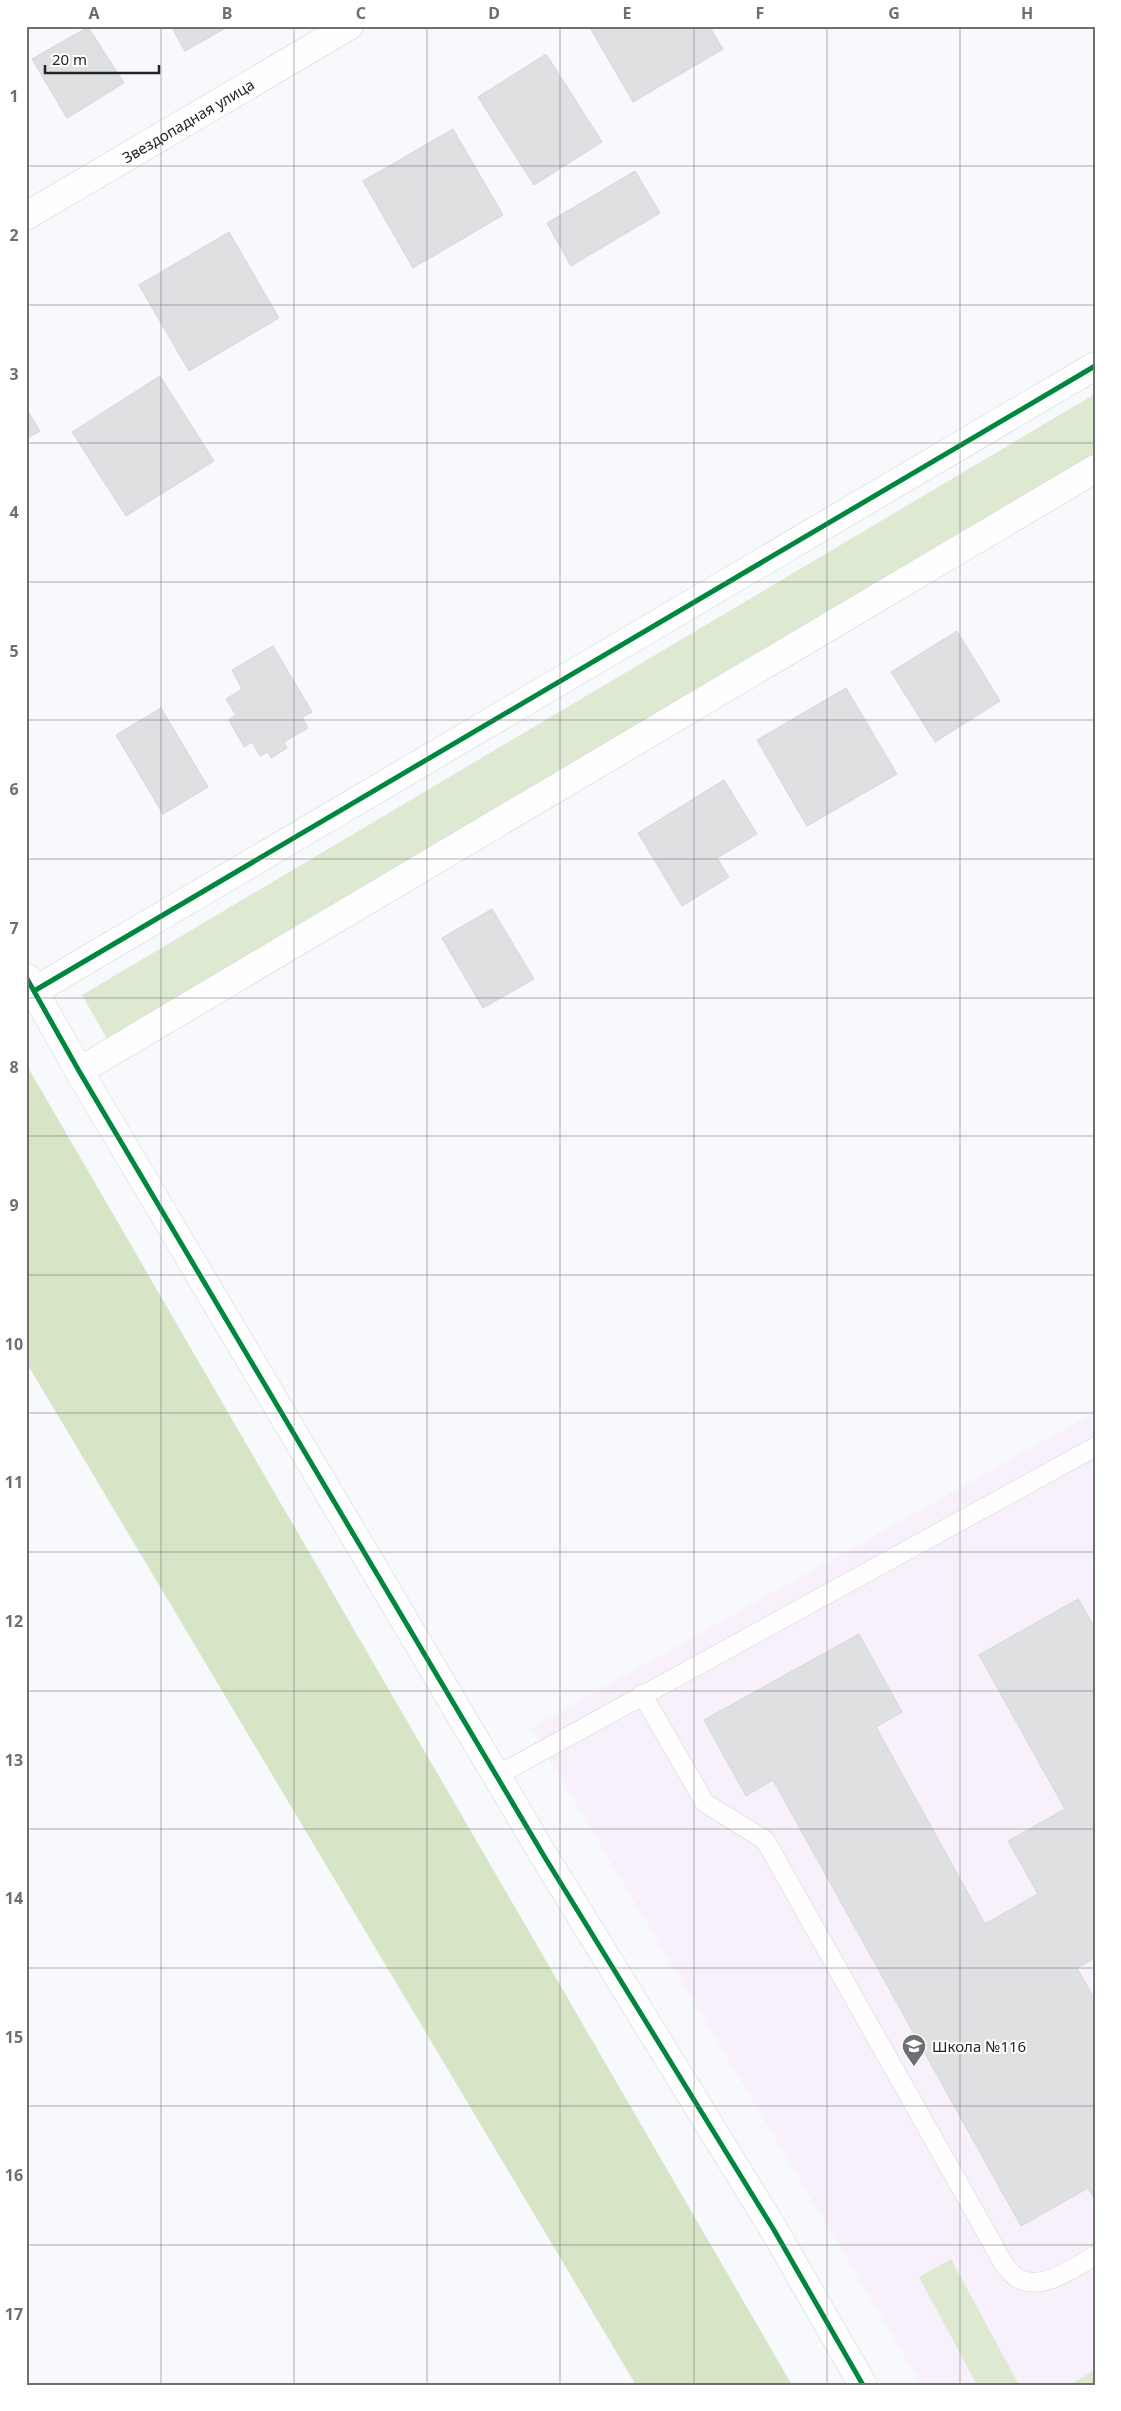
<svg xmlns="http://www.w3.org/2000/svg" width="1121" height="2411" viewBox="0 0 1121 2411" font-family="'Noto Sans',sans-serif">
  <style>
    .education { fill: #f8f0fa }
    .green { fill: #ddead1 }
    .forest { fill: #d5e5c5 }
    .building { fill: #dee0e2; stroke: #d4d6d8 }
    .lines { fill: none; stroke-linecap: round; stroke-linejoin: round }
    .lane-casing { stroke: #d1d2d6; stroke-width: 20 }
    .street-casing { stroke: #d1d2d6; stroke-width: 29 }
    .lane { stroke: #fefeff; stroke-width: 19 }
    .street { stroke: #fefeff; stroke-width: 28 }
    .cycleway-casing { stroke: #fff; stroke-width: 8 }
    .cycleway { stroke: #00873e; stroke-width: 5 }
    .grid { fill: none; stroke: #6d6f72; stroke-width: 1; stroke-opacity: 0.55 }
    .labels { text-anchor: middle; dominant-baseline: central; stroke-width: 4; stroke-linejoin: round; paint-order: stroke }
    .street-label { font-size: 15px; fill: #232427; stroke: #fff }
    .poi-label { font-size: 15px; fill: #232427; stroke: #fff; text-anchor: start }
    .neatline { fill: none; stroke: #6d6f72; stroke-width: 2 }
    .grid-label { font-size: 16px; text-anchor: middle; font-weight: bold; fill: #6d6f72 }
  </style>
  <rect width="100%" height="100%" fill="#f7f9fc"/>
  <path class="education" d="M 1095,1412 L 1095,2385 L 922,2385 L 531,1728 Z"/>
  <path class="green" d="M 1095,394 L 1095,456 L 108,1041 L 82,995 Z
    M 951,2259 L 1019,2385 L 977,2385 L 919,2277 Z
    M 1095,2370 L 1095,2385 L 1069,2385 Z"/>
  <path class="forest" d="M 26,1064 L 792,2385 L 636,2385 L 26,1362 Z"/>
  <path class="building" d="M 171,26 L 229,26 L 185,51 Z
    M 589,26 L 709,26 L 723,49 L 633,102 Z
    M 88,27 L 124,83 L 67,118 L 32,59 Z
    M 546,54 L 602,142 L 534,185 L 478,97 Z
    M 453,129 L 503,215 L 413,268 L 363,181 Z
    M 635,171 L 660,213 L 571,266 L 547,223 Z
    M 229,232 L 279,318 L 189,371 L 139,285 Z
    M 160,376 L 214,461 L 126,516 L 72,432 Z
    M 26,408 L 40,431 L 26,439 Z
    M 957,631 L 1000,701 L 935,742 L 891,672 Z
    M 273,646 L 312,712 L 302,717 L 308,728 L 284,742 L 287,748 L 271,758 L 268,752 L 260,756 L 252,742 L 244,747 L 229,720 L 236,715 L 226,699 L 242,689 L 232,670 Z
    M 846,688 L 897,774 L 807,826 L 757,740 Z
    M 161,708 L 208,787 L 163,814 L 116,735 Z
    M 724,780 L 757,834 L 717,858 L 729,877 L 682,906 L 638,833 Z
    M 492,909 L 534,979 L 483,1008 L 442,938 Z
    M 1078,1599 L 1095,1628 L 1095,1958 L 1077,1968 L 1095,2000 L 1095,2200 L 1088,2188 L 1021,2226 L 773,1780 L 746,1796 L 704,1720 L 859,1634 L 902,1712 L 876,1727 L 985,1924 L 1038,1894 L 1008,1841 L 1065,1809 L 979,1655 Z"/>
  <g class="lines">
    <defs>
      <path id="lane" d="M 642,1694 L 705,1803 L 765,1840 L 1005,2266 C 1009,2270 1014,2277 1019,2279 C 1044,2291 1074,2267 1095,2256
        M 498,1775 L 1095,1447"/>
      <g id="street">
        <path id="s1" d="M 26,216 L 349,26"/>
        <path d="M 26,977 L 79,1071 L 544,1856 L 774,2230 L 863,2385"/>
        <path d="M 34,991 L 1095,366"/>
        <path d="M 79,1071 L 1095,469"/>
      </g>
    </defs>
    <use href="#lane" class="lane-casing"/>
    <use href="#street" class="street-casing"/>
    <use href="#lane" class="lane"/>
    <use href="#street" class="street"/>
    <defs>
      <path id="cycleway" d="M 26,977 L 79,1071 L 544,1856 L 774,2230 L 863,2385
        M 34,991 L 1095,366"/>
    </defs>
    <use href="#cycleway" class="cycleway-casing"/>
    <use href="#cycleway" class="cycleway"/>
  </g>
  <path class="grid" d="M 161,26 L 161,2385M 294,26 L 294,2385M 427,26 L 427,2385M 560,26 L 560,2385M 694,26 L 694,2385M 827,26 L 827,2385M 960,26 L 960,2385M 26,166 L 1095,166M 26,305 L 1095,305M 26,443 L 1095,443M 26,582 L 1095,582M 26,720 L 1095,720M 26,859 L 1095,859M 26,998 L 1095,998M 26,1136 L 1095,1136M 26,1275 L 1095,1275M 26,1413 L 1095,1413M 26,1552 L 1095,1552M 26,1691 L 1095,1691M 26,1829 L 1095,1829M 26,1968 L 1095,1968M 26,2106 L 1095,2106M 26,2245 L 1095,2245"/>
  <defs>
    <symbol id="school-pin" viewBox="-11 -11 22 30"><path d="M0 17L-7.5 6A9.5 9.5 0 1 1 7.5 6Z" fill="#6d6f72" stroke="#fff"/><path d="M0-5L7-2L0 1L-7-2ZM-4 1L0 2.5L4 1V4Q0 6-4 4Z" fill="#fff"/></symbol>
  </defs>
  <g fill-rule="evenodd">
    <use href="#school-pin" x="900" y="2032" width="28" height="38"/>
  </g>
  <g class="labels">
    <g class="street-label">
      <text stroke="none"><textPath href="#s1" startOffset="188">Звездопадная улица</textPath></text>
    </g>
    <g class="poi-label">
      <text x="932" y="2046">Школа №116</text>
    </g>
  </g>
  <rect width="1121" height="2411" fill="none" stroke="#ffffff" stroke-width="55"/>
  <path d="M45 65v8h114v-8" fill="none" stroke="#232427" stroke-width="2.5"/>
  <text x="52" y="65" font-size="15" fill="#232427" stroke="#ffffff" stroke-width="4" paint-order="stroke">20 m</text>
  <rect x="28" y="28" width="1066" height="2356" class="neatline"/>
  <g class="grid-label">
    <text x="94" y="19">A</text>
    <text x="227" y="19">B</text>
    <text x="361" y="19">C</text>
    <text x="494" y="19">D</text>
    <text x="627" y="19">E</text>
    <text x="760" y="19">F</text>
    <text x="894" y="19">G</text>
    <text x="1027" y="19">H</text>
    <text x="14" y="102">1</text>
    <text x="14" y="241">2</text>
    <text x="14" y="380">3</text>
    <text x="14" y="518">4</text>
    <text x="14" y="657">5</text>
    <text x="14" y="795">6</text>
    <text x="14" y="934">7</text>
    <text x="14" y="1073">8</text>
    <text x="14" y="1211">9</text>
    <text x="14" y="1350">10</text>
    <text x="14" y="1488">11</text>
    <text x="14" y="1627">12</text>
    <text x="14" y="1766">13</text>
    <text x="14" y="1904">14</text>
    <text x="14" y="2043">15</text>
    <text x="14" y="2181">16</text>
    <text x="14" y="2320">17</text>
  </g>
</svg>
